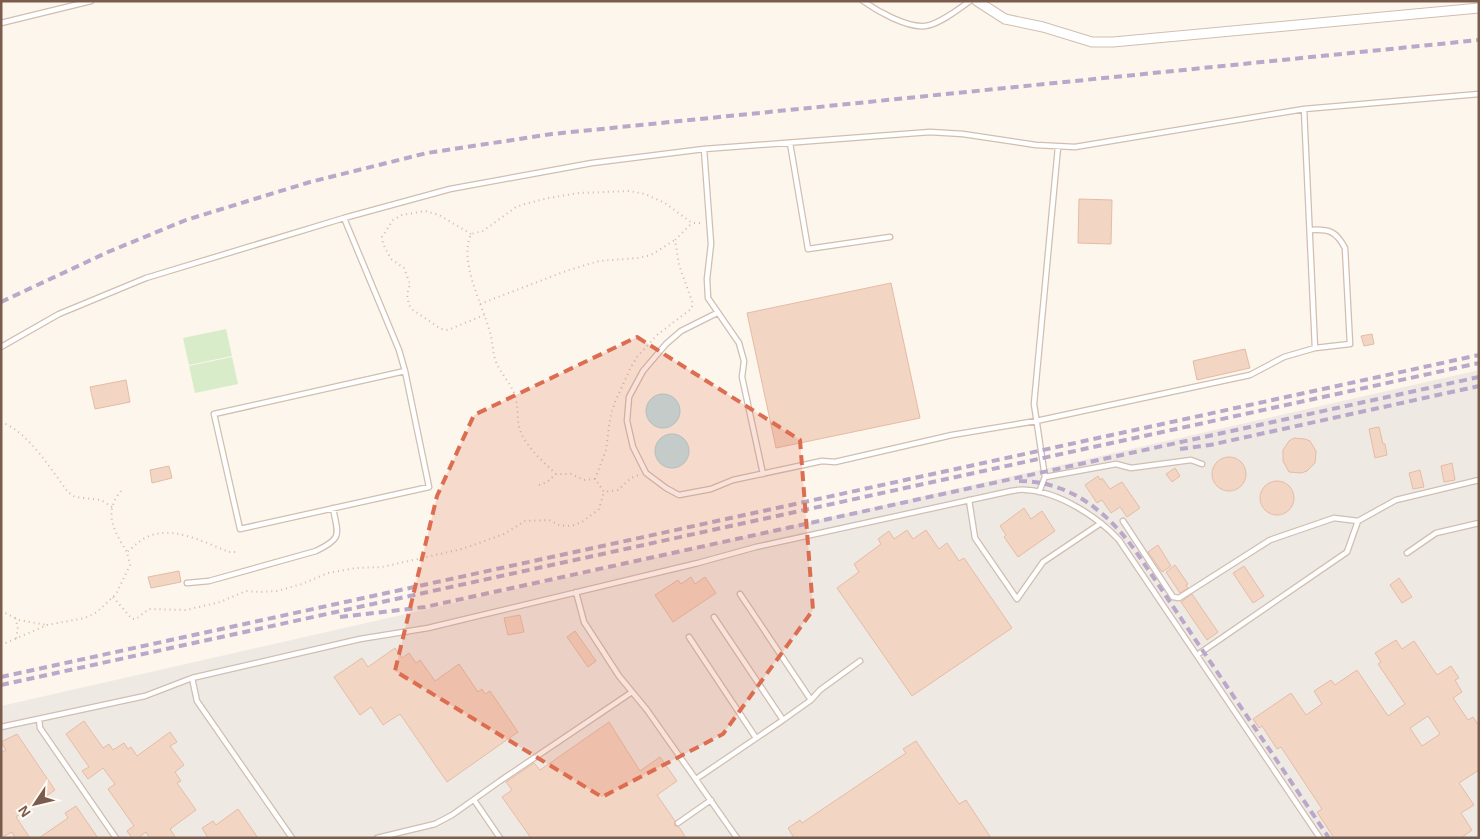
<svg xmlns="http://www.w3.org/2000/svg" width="1480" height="839" viewBox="0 0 1480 839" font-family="Arial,sans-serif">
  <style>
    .industrial { fill: #efe9e4 }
    .green { fill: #d8ecc9 }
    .water { fill: #bfe3e8; stroke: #a5d3da }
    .building { fill: #f3d5c3; stroke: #e6bba3; fill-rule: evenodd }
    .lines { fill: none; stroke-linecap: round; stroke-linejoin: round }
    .lane-casing { stroke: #d1beb0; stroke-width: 7 }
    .street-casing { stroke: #d1beb0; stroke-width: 11 }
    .path { stroke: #d9b8a5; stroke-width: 2; stroke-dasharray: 1 4; stroke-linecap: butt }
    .lane { stroke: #fff; stroke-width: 4.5 }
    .street { stroke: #fff; stroke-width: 9 }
    .rail { stroke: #b9a8c9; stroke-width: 4; stroke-dasharray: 8 5; stroke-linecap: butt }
    .marked { fill: #dc6d51; fill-opacity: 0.2; stroke: #dc6d51; stroke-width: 4; stroke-dasharray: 10 6; stroke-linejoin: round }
  </style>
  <rect width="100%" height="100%" fill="#fdf6ec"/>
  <path class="industrial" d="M 1479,370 L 1479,838 L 1,838 L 1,706 Z"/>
  <path class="green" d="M 226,329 L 232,356 L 189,365 L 183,338 Z
    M 232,357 L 238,384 L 195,393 L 189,366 Z"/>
  <path class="water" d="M646 411a17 17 0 1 1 34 0a17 17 0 1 1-34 0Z
    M655 451a17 17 0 1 1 34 0a17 17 0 1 1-34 0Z"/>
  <path class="building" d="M 1079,199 L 1112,200 L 1111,244 L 1078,243 Z
    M 891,283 L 920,418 L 776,448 L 747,313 Z
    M 1372,334 L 1374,344 L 1364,346 L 1361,336 Z
    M 1245,349 L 1250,368 L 1197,380 L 1193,361 Z
    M 126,380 L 130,402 L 95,409 L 90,387 Z
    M 1379,427 L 1383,444 L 1385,444 L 1387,455 L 1375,458 L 1369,429 Z
    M 1294,438 L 1305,439 L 1310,441 L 1316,451 L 1315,463 L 1307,471 L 1301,473 L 1289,472 L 1283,461 L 1283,450 L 1289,441 Z
    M1212 474a17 17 0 1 1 34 0a17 17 0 1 1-34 0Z
    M 1452,463 L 1455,480 L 1444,482 L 1441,466 Z
    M 169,466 L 172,478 L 152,483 L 150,470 Z
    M 1175,468 L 1180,476 L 1172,482 L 1166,474 Z
    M 1420,470 L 1424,487 L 1413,489 L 1409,473 Z
    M 1098,476 L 1100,480 L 1102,478 L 1110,489 L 1122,482 L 1140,508 L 1127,517 L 1120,507 L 1111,513 L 1102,500 L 1097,503 L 1085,485 Z
    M1260 498a17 17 0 1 1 34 0a17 17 0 1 1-34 0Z
    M 1024,508 L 1031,519 L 1042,511 L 1055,531 L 1018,557 L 1004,537 L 1006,535 L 1000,526 Z
    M 907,530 L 913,539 L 926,530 L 939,549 L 947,543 L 959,561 L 964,558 L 1012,628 L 912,696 L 837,588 L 859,572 L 854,564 L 881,544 L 878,539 L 889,531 L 894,539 Z
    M 1158,545 L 1171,566 L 1162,572 L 1148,552 Z
    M 1175,565 L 1188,584 L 1186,585 L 1188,588 L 1180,593 L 1166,572 Z
    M 1244,566 L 1264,596 L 1253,603 L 1233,573 Z
    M 179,571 L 181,582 L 151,588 L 148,577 Z
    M 691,577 L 695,584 L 705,577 L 716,593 L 673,622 L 655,595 L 678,580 L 681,584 Z
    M 1399,578 L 1412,597 L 1402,603 L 1390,585 Z
    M 1192,594 L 1218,632 L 1207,640 L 1181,602 Z
    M 520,615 L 524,632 L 508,635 L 504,618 Z
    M 575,631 L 596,661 L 588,667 L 567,637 Z
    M 1396,640 L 1402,649 L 1414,641 L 1437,675 L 1451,666 L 1459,678 L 1455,680 L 1462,692 L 1453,698 L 1468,720 L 1473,717 L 1479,726 L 1479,770 L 1459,783 L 1474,805 L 1461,813 L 1472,830 L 1461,838 L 1334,838 L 1317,812 L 1322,809 L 1281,747 L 1277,749 L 1262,726 L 1259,728 L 1253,719 L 1291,693 L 1306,715 L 1322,704 L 1314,691 L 1331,680 L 1335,685 L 1357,670 L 1388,716 L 1405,704 L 1378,664 L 1381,662 L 1375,653 ZM 1428,716 L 1440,734 L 1422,746 L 1410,728 Z
    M 395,648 L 402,658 L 409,653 L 416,663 L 420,660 L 435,681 L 459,664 L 478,692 L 482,689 L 485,694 L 490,691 L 518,732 L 447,782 L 400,714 L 383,725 L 371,707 L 360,715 L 334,677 L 362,658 L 368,667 Z
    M 84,721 L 103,748 L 109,744 L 113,750 L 124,743 L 128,749 L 131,747 L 137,756 L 170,732 L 177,742 L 170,746 L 184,765 L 175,772 L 181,781 L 177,783 L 196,810 L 170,829 L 176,838 L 150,838 L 146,832 L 138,838 L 132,838 L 127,831 L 134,826 L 108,789 L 115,784 L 103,768 L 88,779 L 82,771 L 89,767 L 66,734 Z
    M 609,722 L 640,771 L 660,757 L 677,781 L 657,795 L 675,821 L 674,825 L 679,827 L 686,838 L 531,838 L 502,797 L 512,790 L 506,782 L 534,763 L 540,770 Z
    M 17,734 L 55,790 L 16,817 L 30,838 L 15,838 L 12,832 L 1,838 L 1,753 L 6,750 L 1,742 Z
    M 916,741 L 959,804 L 966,800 L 991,838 L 794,838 L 788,828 L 800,820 L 802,823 L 906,753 L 903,749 Z
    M 76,806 L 98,838 L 39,838 L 68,818 L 65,813 Z
    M 238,809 L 258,838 L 208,838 L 202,828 L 213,821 L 216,825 Z"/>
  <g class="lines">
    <defs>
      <path id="lane" d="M 863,1 C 877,11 907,28 925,26 C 938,25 959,9 970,1
        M 1,23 L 91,1
        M 1304,109 L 1315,348
        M 790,143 L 808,249 L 890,237
        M 704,149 L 711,244 L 707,279 L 708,298 L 739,343 L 744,361 L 742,377 L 763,474
        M 344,218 L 399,350 L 405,371 L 429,487 L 240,529 L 214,414 L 405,371
        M 717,313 L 681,331 L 666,344 L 643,371 L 629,397 L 627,421 L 633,447 L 646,473 L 666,488 L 679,495 L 711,489 L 733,480 L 822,461 L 835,462 L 952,435 L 1036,421 L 1250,375 L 1284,357 L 1315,348 L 1350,344 L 1345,248 C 1336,231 1329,229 1311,230
        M 1,347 L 59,314 L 146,278 L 344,218 L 450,189 L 592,163 L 704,149 L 930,132 L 963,134 L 1036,145 L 1075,147 L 1304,109 L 1479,94
        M 1045,477 L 1034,404 L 1058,147
        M 1039,492 L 1045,477 L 1116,464 L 1131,468 L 1191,460 L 1202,464
        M 969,500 L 975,538 L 1017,599 L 1043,562 L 1101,523
        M 1123,521 L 1173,597 L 1179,598 L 1270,540 L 1334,518 L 1358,521 L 1396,500 L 1479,480
        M 1407,553 L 1436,533 L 1479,523
        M 187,583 L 209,581 L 316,551 C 343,538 338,535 333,508
        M 576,592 L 584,622 L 619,676 L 647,710 L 737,838
        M 740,594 L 811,700
        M 714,617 L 783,720
        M 689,637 L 756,738
        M 1197,655 L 1347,552 L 1358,521
        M 192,678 L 197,701 L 292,838
        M 39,719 L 40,728 L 116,838
        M 1,727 L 145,696 L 192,678 L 360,639 L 428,628 L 698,563 L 756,547 L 1011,491 C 1016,490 1022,489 1027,490 C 1059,492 1098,517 1119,540 L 1320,838
        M 696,779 L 783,720 L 811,700 L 820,690 L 860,661
        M 474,800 L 500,838
        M 678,823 L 711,800
        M 377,838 L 435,824 L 452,815 L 500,781 L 632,692"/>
      <path id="street" d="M 977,1 L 1005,19 L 1043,27 L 1092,42 L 1113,42 L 1479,8"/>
    </defs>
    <use href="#lane" class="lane-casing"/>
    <use href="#street" class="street-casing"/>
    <path class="path" d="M 471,234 L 439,215 L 425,211 L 402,215 L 393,220 L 382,237 L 383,244 L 391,259 L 404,268 L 410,284 L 407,295 L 409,305 L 413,310 L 441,329 L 448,330 L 484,315
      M 480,304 L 566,271 L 599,261 L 638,258 L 651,255 L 675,240
      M 1,422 C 29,432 51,470 68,492 L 75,497 L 101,500 L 112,507
      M 556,474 C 544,463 528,448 521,433 C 516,421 519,408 515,396 C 511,383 501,374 496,362 C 492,352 493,340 489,329 C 481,302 459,261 471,234 L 483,231 L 516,207 L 525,204 L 548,198 L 579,193 L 629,191 L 645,194 L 665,203 L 692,223 L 701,223
      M 595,479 L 606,450 L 610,419 L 615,402 L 631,367 L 637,357 L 657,335 L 691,309 L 693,304 L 679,265 L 675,240 L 691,224
      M 539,485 L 547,482 L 556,474 L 571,474 L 584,480 L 595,479 L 604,492 L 618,490 L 631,478 L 639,475
      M 121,491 C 118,495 114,500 113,505 C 107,521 119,539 127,552
      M 113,597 L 132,619 L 136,619 L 149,609 L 186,610 L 220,602 L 246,591 L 260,592 L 277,591 L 302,584 L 328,573 L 356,568 L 382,567 L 462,549 L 504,534 L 525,521 L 549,520 L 559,525 L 567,526 L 574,525 L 582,522 L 599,509 L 604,492
      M 1,611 L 19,620 L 47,625
      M 15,618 L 18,627 L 16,639
      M 1,645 L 47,625 L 85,618 L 97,612 L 116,594 L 130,565 L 127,552 C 132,548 137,543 143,539 C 170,523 203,542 229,552 L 236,552"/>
    <use href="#lane" class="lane"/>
    <use href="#street" class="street"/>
    <path class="rail" d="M 1,302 L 108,252 L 186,220 L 310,182 L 427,153 L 552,134 L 1479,40
      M 1180,449 L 1210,445 L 1479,386
      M 1019,481 C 1072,481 1111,515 1139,556 L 1329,838
      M 340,617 L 425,607 L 1479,377
      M 1,677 L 1479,355
      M 1,685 L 1479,363"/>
  </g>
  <path class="marked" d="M 637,337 L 800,440 L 813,610 L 723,734 L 602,797 L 395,671 L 437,496 L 474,415 Z"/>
  <rect width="1480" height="839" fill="none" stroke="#7a5c4d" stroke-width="5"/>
  <g transform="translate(35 804) rotate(235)" stroke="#fffaf3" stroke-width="4" paint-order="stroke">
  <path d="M0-4L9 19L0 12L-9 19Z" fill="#7a5c4d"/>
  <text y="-8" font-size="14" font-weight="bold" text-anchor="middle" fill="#7a5c4d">N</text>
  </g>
</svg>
